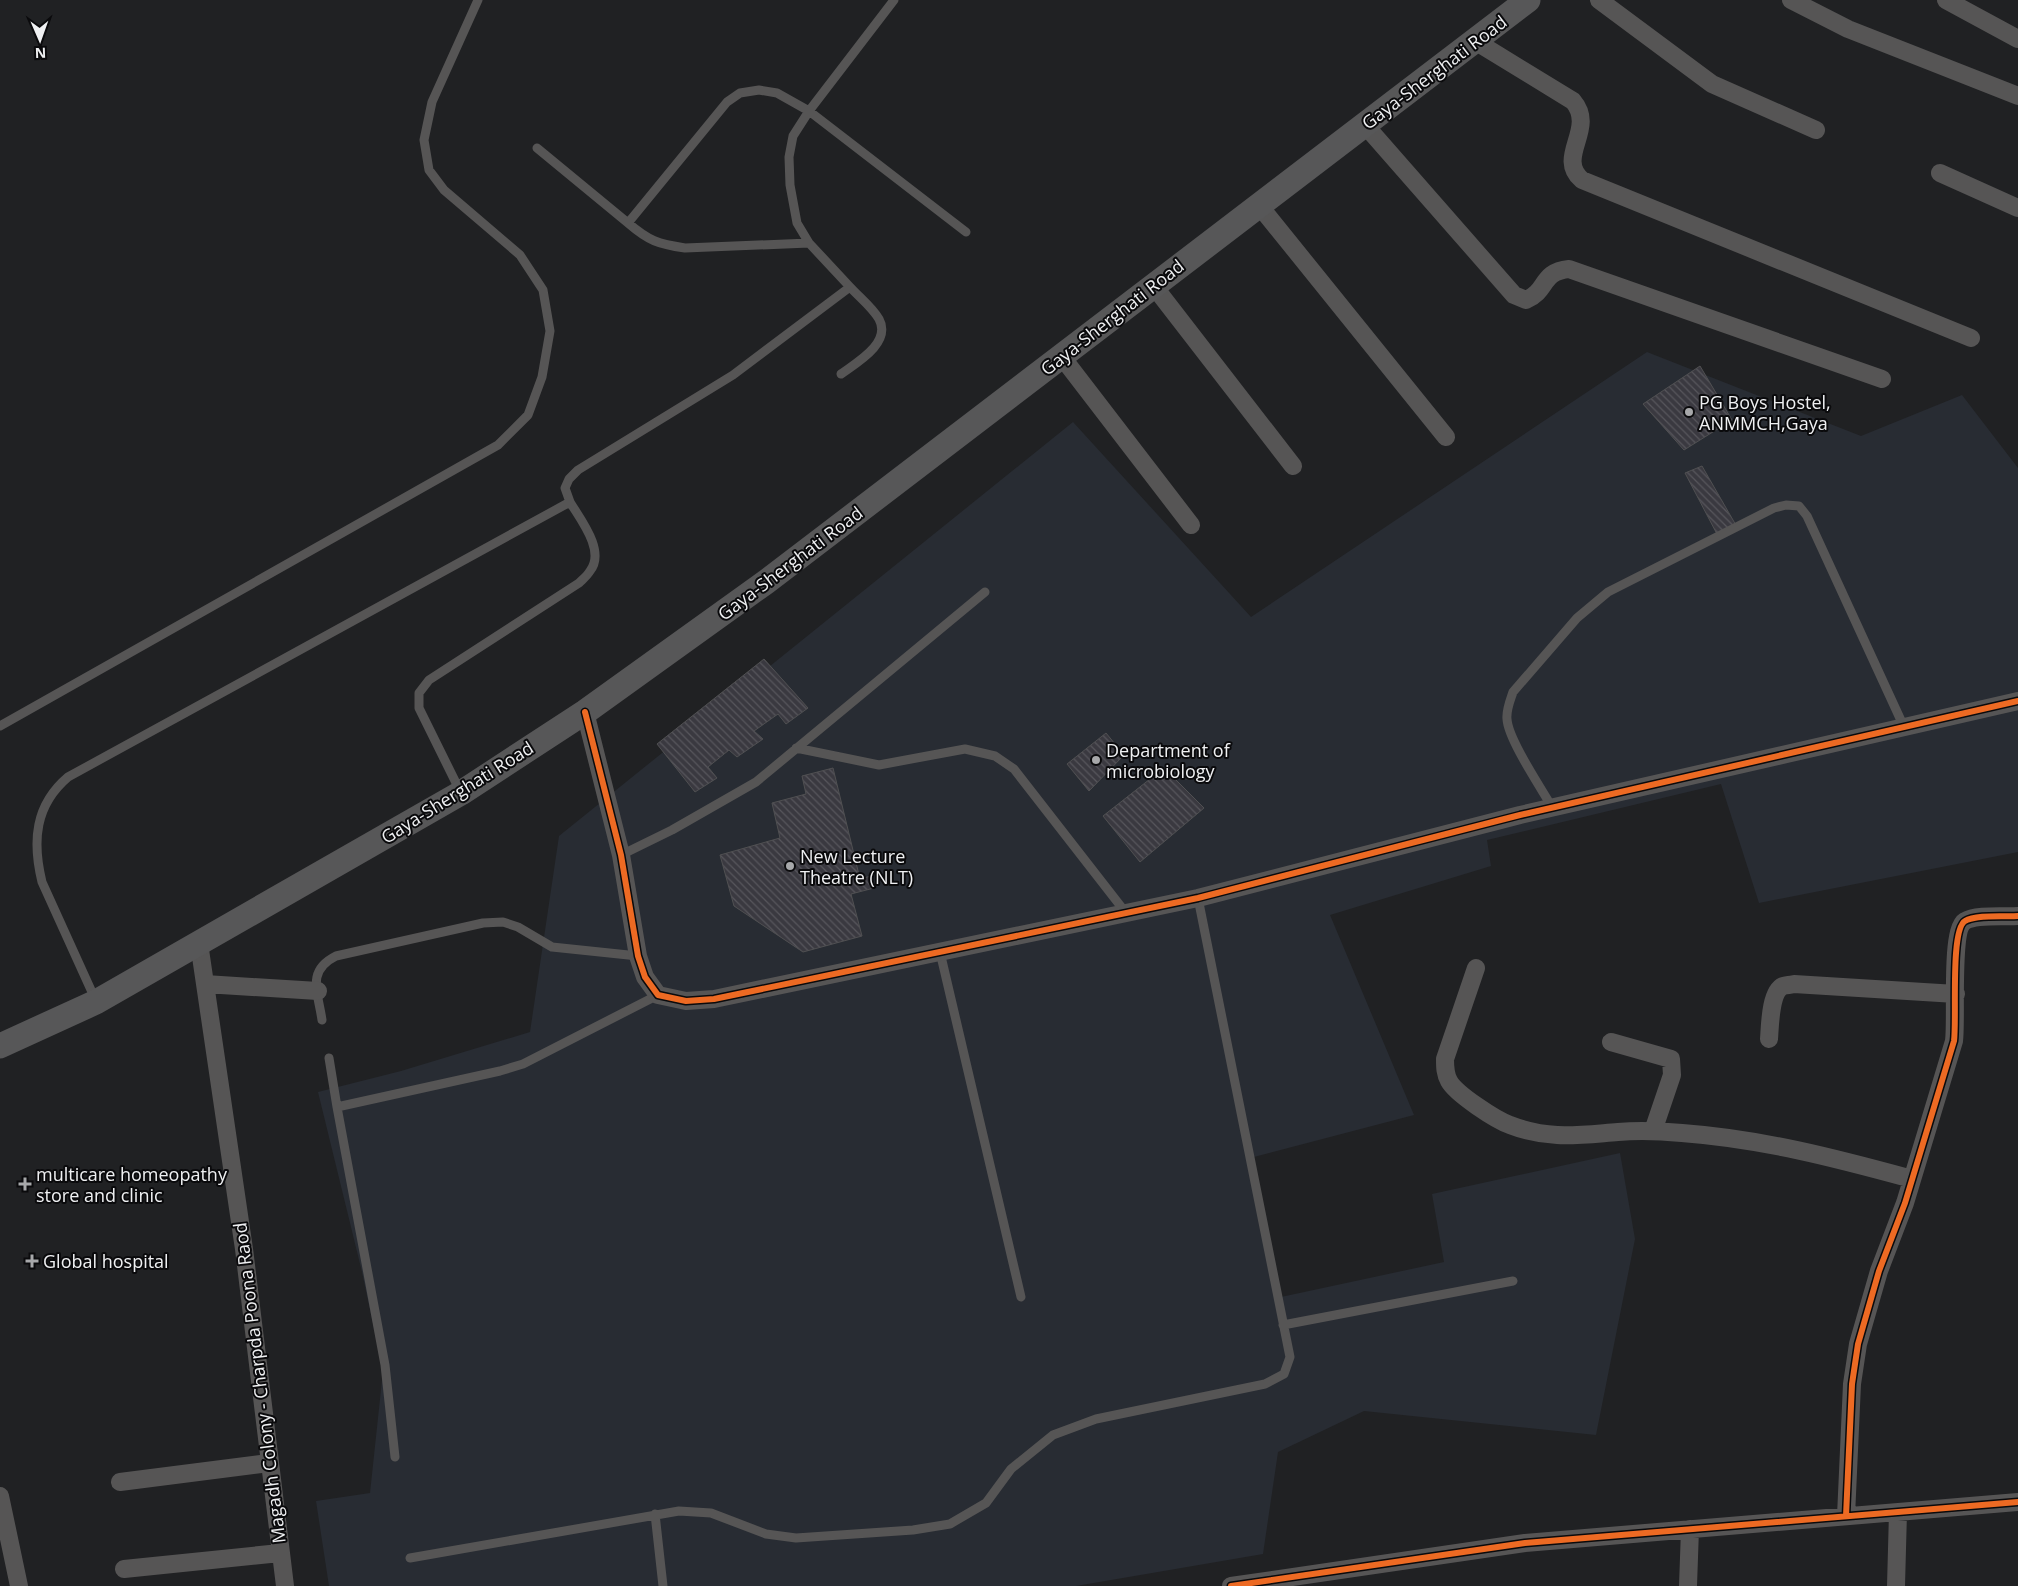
<svg xmlns="http://www.w3.org/2000/svg" width="2018" height="1586" viewBox="0 0 2018 1586" font-family="'Open Sans',sans-serif">
  <style>
    .built { fill: #282c33 }
    .building { fill: url(#building-back-hatch); stroke: #505052 }
    .lines { fill: none; stroke-linecap: round; stroke-linejoin: round }
    .service { stroke: #565555; stroke-width: 9 }
    .minor { stroke: #565555; stroke-width: 18 }
    .secondary { stroke: #575758; stroke-width: 25 }
    .cycleway-casing { stroke: #0a0a0c; stroke-width: 9 }
    .cycleway { stroke: #ed6a23; stroke-width: 6 }
    .poi-dot { fill: #a7a8aa; stroke: #0a0a0c; stroke-width: 2 }
    .labels { text-anchor: middle; dominant-baseline: central; stroke-width: 4; stroke-linejoin: round; paint-order: stroke }
    .street-label { font-size: 18px; fill: #eff0f2; stroke: #0a0a0c }
    .poi-label { font-size: 18px; fill: #eff0f2; stroke: #0a0a0c; text-anchor: start }
  </style>
  <defs>
    <pattern id="building-back-hatch" width="6" height="6" patternUnits="userSpaceOnUse" patternTransform="scale(1.25)"><rect width="6" height="6" fill="#3a3940"/><path d="M-1 5l2 2M0 0l6 6M5-1l2 2" fill="none" stroke="#57565c"/></pattern>
  </defs>
  <rect width="100%" height="100%" fill="#202123"/>
  <path class="built" d="M 1647,352 L 1861,436 L 1962,395 L 2018,468 L 2018,852 L 1759,903 L 1721,784 L 1487,840 L 1491,866 L 1330,915 L 1414,1115 L 1250,1158 L 1281,1297 L 1444,1262 L 1432,1194 L 1620,1153 L 1635,1239 L 1596,1435 L 1364,1411 L 1278,1452 L 1263,1554 L 1076,1586 L 329,1586 L 316,1501 L 370,1493 L 383,1371 L 362,1272 L 318,1092 L 401,1071 L 530,1032 L 559,836 L 1073,422 L 1251,617 Z"/>
  <path class="building" d="M 1700,366 L 1732,420 L 1684,450 L 1643,404 Z
    M 1702,466 L 1737,527 L 1718,536 L 1685,473 Z
    M 764,659 L 808,708 L 786,724 L 778,714 L 754,731 L 763,739 L 737,757 L 729,750 L 708,767 L 717,778 L 695,792 L 657,744 Z
    M 1106,733 L 1124,755 L 1089,791 L 1067,764 Z
    M 833,768 L 860,879 L 871,876 L 874,888 L 851,894 L 862,936 L 803,952 L 734,906 L 720,855 L 780,838 L 772,803 L 806,794 L 802,776 Z
    M 1164,768 L 1204,808 L 1140,862 L 1103,816 Z"/>
  <g class="lines">
    <path class="service" d="M 537,148 L 628,223 L 727,102 L 740,93 L 759,90 L 777,93 L 809,111 L 966,232
      M 628,223 C 649,241 658,244 685,248 L 809,243
      M 841,374 C 856,363 892,343 879,319 C 872,307 859,297 850,287
      M 0,726 L 498,445 L 528,415 L 542,377 L 550,331 L 543,290 L 520,255 L 444,190 L 429,170 L 424,140 L 432,102 L 478,0
      M 796,748 L 879,765 L 965,749 L 995,756 L 1014,769 L 1126,913
      M 460,791 L 419,708 L 419,693 L 429,680 L 579,583 C 583,579 587,576 590,571 C 606,551 580,519 570,502
      M 1552,807 C 1541,788 1508,739 1507,719 C 1506,710 1510,701 1513,692 L 1577,618 L 1608,592 L 1774,508 L 1786,505 L 1799,506 L 1807,516 L 1904,727
      M 621,855 L 672,830 L 756,782 L 985,592
      M 940,952 L 1021,1297
      M 96,1001 L 42,882 C 32,841 35,805 68,777 L 570,502 L 565,488 L 569,479 L 578,470 L 733,375 L 850,287 L 809,243 L 797,223 L 790,185 L 789,157 L 793,136 L 809,111 L 894,0
      M 322,1020 C 318,992 306,971 336,956 L 483,923 L 503,922 L 518,927 L 552,947 L 638,956
      M 329,1058 L 337,1107
      M 1283,1325 L 1513,1281
      M 395,1457 L 385,1365 L 337,1107 L 500,1071 L 523,1064 L 658,995
      M 655,1514 L 663,1586
      M 410,1558 L 679,1511 L 711,1513 L 766,1534 L 796,1538 L 913,1530 L 950,1524 L 986,1503 L 1011,1469 L 1053,1435 L 1096,1419 L 1265,1384 L 1284,1374 L 1290,1357 L 1198,898"/>
    <path class="minor" d="M 1599,0 L 1712,84 L 1816,130
      M 1791,0 L 1848,29 L 2018,96
      M 1946,0 L 2018,39
      M 1475,41 L 1573,101 C 1597,129 1555,157 1582,180 L 1971,338
      M 1365,125 L 1514,295 L 1526,300 C 1548,291 1540,272 1569,269 L 1882,379
      M 1940,173 L 2018,208
      M 1258,204 L 1446,437
      M 1153,285 L 1293,466
      M 1062,357 L 1191,525
      M 585,712 L 621,855 L 638,956 L 645,977 L 658,995 L 686,1001 L 714,999 L 1198,898 L 1520,815 L 2018,701
      M 199,943 L 244,1249 L 285,1586
      M 1476,968 L 1445,1059 C 1445,1067 1445,1074 1449,1081 C 1456,1094 1496,1120 1510,1125 C 1549,1140 1578,1135 1618,1132 C 1639,1130 1661,1131 1682,1133 C 1762,1139 1835,1158 1912,1179
      M 205,984 L 318,991
      M 1769,1039 C 1770,1027 1770,992 1783,986 C 1786,985 1791,985 1794,984 L 1956,994
      M 1611,1042 L 1671,1059 L 1672,1075 L 1653,1131
      M 120,1482 L 269,1463
      M 0,1496 L 19,1586
      M 1846,1516 L 1852,1384 L 1858,1344 L 1879,1271 L 1905,1203 L 1954,1041 C 1957,1020 1950,930 1965,921 C 1976,914 2005,917 2018,916
      M 124,1569 L 280,1553
      M 1231,1586 L 1525,1543 L 2018,1502
      M 1688,1586 L 1690,1529
      M 1896,1586 L 1898,1512"/>
    <path class="secondary" d="M 0,1046 L 96,1002 L 461,793 L 585,712 L 766,582 L 1528,0"/>
    <defs>
      <path id="cycleway" d="M 585,712 L 621,855 L 638,956 L 645,977 L 658,995 L 686,1001 L 714,999 L 1198,898 L 1520,815 L 2018,701
        M 1846,1516 L 1852,1384 L 1858,1344 L 1879,1271 L 1905,1203 L 1954,1041 C 1957,1020 1950,930 1965,921 C 1976,914 2005,917 2018,916
        M 1231,1586 L 1525,1543 L 2018,1502"/>
    </defs>
    <use href="#cycleway" class="cycleway-casing"/>
    <use href="#cycleway" class="cycleway"/>
  </g>
  <g class="poi-dot">
    <circle cx="1689" cy="412" r="5"/>
    <circle cx="1096" cy="760" r="5"/>
    <circle cx="790" cy="866" r="5"/>
    <path d="M22.5 1176.5h5v5h5v5h-5v5h-5v-5h-5v-5h5z"/>
    <path d="M29.5 1253.5h5v5h5v5h-5v5h-5v-5h-5v-5h5z"/>
  </g>
  <g class="labels">
    <g class="street-label">
      <text transform="translate(1434 72) rotate(-37)">Gaya-Sherghati Road</text>
      <text transform="translate(1112 317) rotate(-38)">Gaya-Sherghati Road</text>
      <text transform="translate(790 563) rotate(-37)">Gaya-Sherghati Road</text>
      <text transform="translate(457 792) rotate(-32)">Gaya-Sherghati Road</text>
      <text transform="translate(259 1383) rotate(-97)">Magadh Colony - Charpda Poona Raod</text>
    </g>
    <g class="poi-label">
      <text x="1699" y="402">PG Boys Hostel,<tspan x="1699" dy="21">ANMMCH,Gaya</tspan></text>
      <text x="1106" y="750">Department of<tspan x="1106" dy="21">microbiology</tspan></text>
      <text x="800" y="856">New Lecture<tspan x="800" dy="21">Theatre (NLT)</tspan></text>
      <text x="36" y="1174">multicare homeopathy<tspan x="36" dy="21">store and clinic</tspan></text>
      <text x="43" y="1261">Global hospital</text>
    </g>
  </g>
  <g transform="translate(40 40) rotate(178)" stroke="#0a0a0c" stroke-width="4" paint-order="stroke">
  <path d="M0-4L9 19L0 12L-9 19Z" fill="#eff0f2"/>
  <text y="-8" font-size="14" font-weight="bold" text-anchor="middle" fill="#eff0f2">N</text>
  </g>
</svg>
